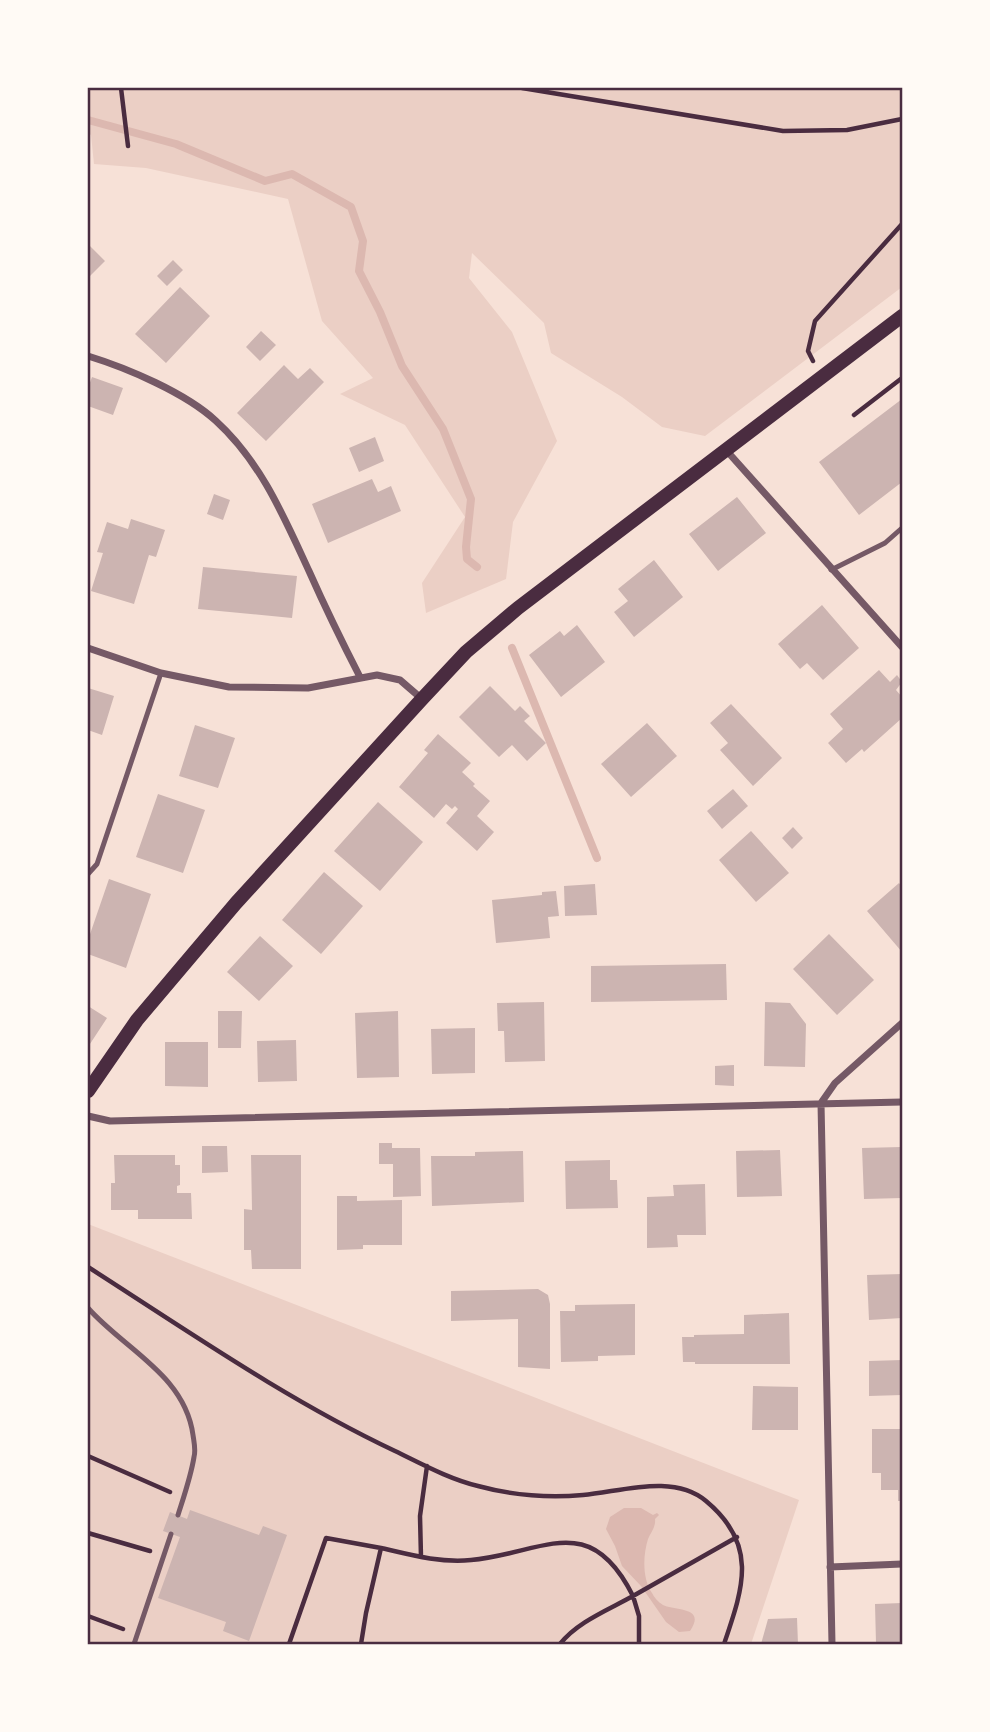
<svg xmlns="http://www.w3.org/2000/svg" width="990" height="1732" viewBox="0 0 990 1732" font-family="Montserrat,sans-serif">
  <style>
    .green { fill: #ebcfc5 }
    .water { fill: #dcb8b0 }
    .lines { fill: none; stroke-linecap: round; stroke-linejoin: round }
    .stream { stroke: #dcb8b0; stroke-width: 8 }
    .building { fill: #ccb4b1 }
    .path { stroke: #4a2c40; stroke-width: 4.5 }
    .service { stroke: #755966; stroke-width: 5 }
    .minor { stroke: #755966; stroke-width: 7 }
    .secondary { stroke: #4a2c40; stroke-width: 14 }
    .neatline { fill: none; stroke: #4a2c40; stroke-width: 2.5 }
  </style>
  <rect width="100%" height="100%" fill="#f7e1d7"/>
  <path class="green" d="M 88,88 L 902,88 L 902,287 L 705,436 L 662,427 L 622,397 L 551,353 L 544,323 L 472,253 L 469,278 L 512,332 L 557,441 L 513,522 L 506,579 L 426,613 L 422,583 L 465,517 L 405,425 L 340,394 L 373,378 L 322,321 L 288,199 L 146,168 L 94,164 L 91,135 L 88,133 Z
    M 88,1224 L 799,1500 L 751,1644 L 88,1644 Z"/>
  <path class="water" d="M 624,1508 L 641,1508 L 653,1515 L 657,1513 L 659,1515 L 655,1519 C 656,1527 651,1532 648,1539 C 643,1555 642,1578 652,1593 C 654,1597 658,1602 663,1605 C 674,1611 707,1606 690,1631 L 679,1632 L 666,1622 L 641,1586 L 622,1566 L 615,1546 L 606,1529 L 610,1517 Z"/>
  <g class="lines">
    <path class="stream" d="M 88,120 L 176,144 L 265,181 L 292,174 L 351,207 L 363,241 L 359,271 L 380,312 L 402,366 L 443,429 L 471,499 L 466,547 L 467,559 L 477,567
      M 512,648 L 597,858"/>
  </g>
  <path class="building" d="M 88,244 L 105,261 L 88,278 Z
    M 173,260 L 183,270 L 167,286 L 157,276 Z
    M 180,287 L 210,316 L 166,363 L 135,334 Z
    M 261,331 L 276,345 L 260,361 L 246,347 Z
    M 284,365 L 298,379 L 310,368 L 324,382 L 266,441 L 237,413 Z
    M 92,377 L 123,388 L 113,415 L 88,406 L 88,388 Z
    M 902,399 L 902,482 L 859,515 L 819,462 Z
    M 375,437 L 384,461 L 359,472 L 349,448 Z
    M 372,479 L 378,492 L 391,486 L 401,511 L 328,543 L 312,504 Z
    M 214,494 L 230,500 L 223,520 L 207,514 Z
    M 737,497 L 766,533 L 718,571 L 689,534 Z
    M 131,519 L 165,530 L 156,557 L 149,555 L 134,604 L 91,591 L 103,553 L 97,552 L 107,522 L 128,529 Z
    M 654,560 L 683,597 L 634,637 L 614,612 L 628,601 L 618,589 Z
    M 203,567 L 297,576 L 292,618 L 198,609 Z
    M 822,605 L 859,648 L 823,680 L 807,663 L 800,669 L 778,644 Z
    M 577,625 L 605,662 L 561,697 L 529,655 L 560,631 L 564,636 Z
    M 879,670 L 890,682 L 897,675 L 902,682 L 896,690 L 902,697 L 902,718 L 864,752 L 862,749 L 846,763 L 828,743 L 843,729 L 830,714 Z
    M 490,686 L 515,711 L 520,706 L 530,716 L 524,721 L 546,743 L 527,761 L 512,745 L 499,757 L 459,717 Z
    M 88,688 L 114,696 L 102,735 L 88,730 Z
    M 731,704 L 782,758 L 753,786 L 720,750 L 728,743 L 710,723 Z
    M 647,723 L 677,756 L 631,797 L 601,764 Z
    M 195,725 L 235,738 L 218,788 L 179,776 Z
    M 438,734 L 471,763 L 462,772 L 475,784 L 473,786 L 490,801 L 477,816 L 494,832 L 477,851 L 446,823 L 458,809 L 455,806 L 452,809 L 446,804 L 434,818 L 399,787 L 428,753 L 424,750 Z
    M 733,789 L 748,806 L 722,829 L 707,811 Z
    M 158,794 L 205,810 L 183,873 L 136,857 Z
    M 378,802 L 423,842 L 380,891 L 334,851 Z
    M 793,827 L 803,838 L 792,849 L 782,838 Z
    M 751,831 L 789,873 L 756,902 L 719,860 Z
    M 324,872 L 363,906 L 321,954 L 282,920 Z
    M 109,879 L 151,894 L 126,968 L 88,954 L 88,940 Z
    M 899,883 L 902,887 L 902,952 L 867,911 Z
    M 595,884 L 597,915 L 565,916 L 564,886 Z
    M 556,891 L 559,916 L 548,917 L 550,938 L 496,943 L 492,900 L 542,895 L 542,892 Z
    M 829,934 L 874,980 L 837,1015 L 793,969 Z
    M 260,936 L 293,966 L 259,1001 L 227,972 Z
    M 726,964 L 727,1000 L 591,1002 L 591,966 Z
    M 544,1002 L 545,1061 L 505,1062 L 504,1031 L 498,1031 L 497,1003 Z
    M 765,1002 L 790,1003 L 806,1024 L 805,1067 L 764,1066 Z
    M 88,1006 L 107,1018 L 88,1047 Z
    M 218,1011 L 242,1011 L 241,1048 L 218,1048 Z
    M 398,1011 L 399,1077 L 357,1078 L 355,1013 Z
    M 475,1028 L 475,1073 L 432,1074 L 431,1029 Z
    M 296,1040 L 297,1081 L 258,1082 L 257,1041 Z
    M 165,1042 L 208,1042 L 208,1087 L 165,1086 Z
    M 734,1065 L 734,1086 L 715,1085 L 715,1066 Z
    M 379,1143 L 392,1143 L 392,1148 L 420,1148 L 421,1196 L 393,1197 L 393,1164 L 379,1164 Z
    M 202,1146 L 227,1146 L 228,1172 L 202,1173 Z
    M 901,1147 L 902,1198 L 864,1199 L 862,1148 Z
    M 780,1150 L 782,1196 L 737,1197 L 736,1151 Z
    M 523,1151 L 524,1202 L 432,1206 L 431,1156 L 475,1156 L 475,1152 Z
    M 114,1155 L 175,1155 L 175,1165 L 180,1165 L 180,1185 L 177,1186 L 177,1193 L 191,1193 L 192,1219 L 138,1219 L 138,1210 L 111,1210 L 111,1183 L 115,1183 Z
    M 251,1155 L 301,1155 L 301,1269 L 252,1269 L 251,1250 L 244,1250 L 244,1209 L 252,1210 Z
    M 610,1160 L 610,1180 L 617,1180 L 618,1208 L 566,1209 L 565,1161 Z
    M 705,1184 L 706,1235 L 677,1235 L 678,1247 L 647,1248 L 647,1197 L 674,1196 L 673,1185 Z
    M 337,1196 L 357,1196 L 357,1201 L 402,1200 L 402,1245 L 363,1245 L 363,1249 L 337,1250 Z
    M 902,1274 L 902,1318 L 869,1320 L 867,1275 Z
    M 538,1289 L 548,1295 L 550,1304 L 550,1369 L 518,1367 L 518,1319 L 451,1321 L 451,1291 Z
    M 635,1304 L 635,1355 L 598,1356 L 598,1361 L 561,1362 L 560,1311 L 575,1311 L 575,1305 Z
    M 789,1313 L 790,1364 L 695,1364 L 695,1362 L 683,1362 L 682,1337 L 694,1337 L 694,1335 L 744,1334 L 744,1315 Z
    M 902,1360 L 902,1395 L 869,1396 L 869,1361 Z
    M 753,1386 L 798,1387 L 798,1430 L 752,1430 Z
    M 872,1429 L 902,1429 L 902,1501 L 898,1501 L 898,1490 L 881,1490 L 881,1473 L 872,1473 Z
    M 190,1510 L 259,1535 L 263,1526 L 287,1535 L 249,1641 L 223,1631 L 226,1622 L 158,1598 L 180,1537 L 163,1531 L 170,1512 L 187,1519 Z
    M 902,1603 L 902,1642 L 876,1643 L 875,1604 Z
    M 797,1618 L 798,1644 L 761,1644 L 768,1619 Z"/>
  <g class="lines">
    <path class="path" d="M 121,88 L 128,146
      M 522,88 L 783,131 L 847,130 L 902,119
      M 813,361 L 808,351 L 815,321 L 902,224
      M 854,415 L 902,378
      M 88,1267 C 188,1331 287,1400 395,1451 C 422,1464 449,1479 478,1486 C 511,1495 548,1498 583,1495 C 620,1492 673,1473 706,1501 C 759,1545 743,1588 724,1644
      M 88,1456 L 170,1492
      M 88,1533 L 150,1551
      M 421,1557 L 420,1516 L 427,1466
      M 88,1616 L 123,1629
      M 289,1644 L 326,1538 L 381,1548
      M 361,1644 L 366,1613 L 381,1548 C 411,1555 440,1563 471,1560 C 542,1554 589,1508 633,1596 L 737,1537
      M 560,1644 C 577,1622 608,1610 633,1596 L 639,1616 L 639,1644"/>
    <path class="service" d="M 831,570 L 885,543 L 902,528
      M 88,874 L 97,864 L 161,673
      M 88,1308 C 124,1349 185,1375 193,1435 C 194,1442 196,1450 194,1457 C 191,1476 184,1496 178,1515
      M 134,1644 L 171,1534"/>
    <path class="minor" d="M 88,356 C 127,368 186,393 216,421 C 261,462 284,517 309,571 C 325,607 342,642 360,677
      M 726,450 L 902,647
      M 88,648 L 161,673 L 229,687 L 308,688 L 377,675 L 400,680 L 422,699
      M 88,1116 L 110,1121 L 902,1102
      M 830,1567 L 902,1564
      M 832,1644 L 821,1103 L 835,1083 L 902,1023"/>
    <path class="secondary" d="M 88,1091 L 137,1020 L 236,903 L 422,699 L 466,652 L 518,608 L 902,316"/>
  </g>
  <rect width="990" height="1732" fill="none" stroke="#fffaf5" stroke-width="178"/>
  <rect x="89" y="89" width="812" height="1554" class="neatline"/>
</svg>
